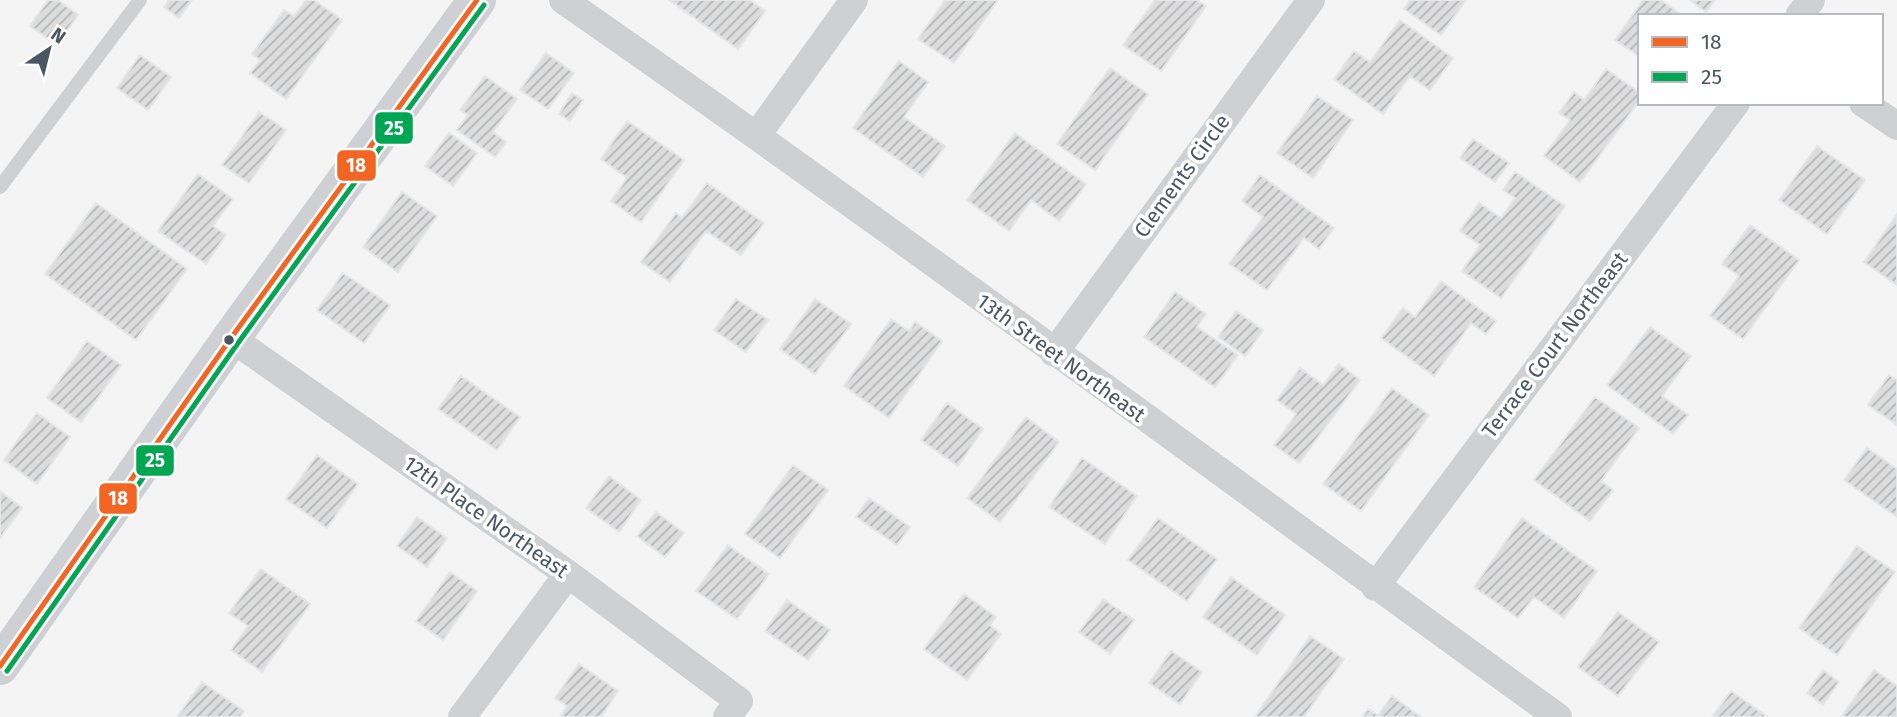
<svg xmlns="http://www.w3.org/2000/svg" width="1897" height="717" viewBox="0 0 1897 717" font-family="'Fira Sans',sans-serif">
  <style>
    .building { fill: url(#building-hatch); stroke: #e5e6e7; stroke-width: 2 }
    .lines { fill: none; stroke-linecap: round; stroke-linejoin: round }
    .service { stroke: #ced0d2; stroke-width: 14 }
    .minor { stroke: #ced0d2; stroke-width: 28 }
    .secondary { stroke: #ced0d4; stroke-width: 38 }
    .bus-1-casing { stroke: #fff; stroke-width: 10 }
    .bus-2-casing { stroke: #fff; stroke-width: 10 }
    .bus-1 { stroke: #f26522; stroke-width: 5 }
    .bus-2 { stroke: #00a651; stroke-width: 5 }
    .bus-dot { fill: #4a5661; stroke: #fff; stroke-width: 2.5 }
    .labels { text-anchor: middle; dominant-baseline: central; stroke-width: 7; stroke-linejoin: round; paint-order: stroke }
    .street-label { font-size: 21px; fill: #4a5661; stroke: #fff }
    .line-badge { stroke: #fff; stroke-width: 2.5 }
    .badge-label { font-size: 19px; text-anchor: middle; font-weight: bold; fill: #fff }
  </style>
  <defs>
    <pattern id="building-hatch" width="6" height="6" patternUnits="userSpaceOnUse" patternTransform="scale(1.75)"><rect width="6" height="6" fill="#ddddde"/><path d="M-1 1l2-2M0 6l6-6M5 7l2-2" fill="none" stroke="#b5b6b7"/></pattern>
  </defs>
  <rect width="100%" height="100%" fill="#f4f4f4"/>
  <path class="building" d="M 48,0 L 58,0 L 78,15 L 57,45 L 30,26 Z
    M 169,0 L 192,0 L 179,18 L 164,7 Z
    M 306,0 L 314,0 L 342,20 L 286,99 L 250,73 L 260,60 L 252,54 L 284,10 L 294,16 Z
    M 669,0 L 750,0 L 765,11 L 738,49 Z
    M 945,0 L 998,0 L 954,63 L 918,39 Z
    M 1155,0 L 1197,0 L 1206,6 L 1161,71 L 1123,45 Z
    M 1410,0 L 1466,0 L 1441,35 L 1404,9 Z
    M 1643,0 L 1661,0 L 1683,16 L 1640,16 L 1640,57 L 1615,40 Z
    M 1690,0 L 1715,0 L 1706,12 Z
    M 1400,20 L 1453,58 L 1430,90 L 1410,76 L 1383,114 L 1334,79 L 1354,51 L 1370,62 Z
    M 546,53 L 574,73 L 548,109 L 520,90 Z
    M 140,55 L 171,77 L 148,110 L 117,88 Z
    M 899,61 L 928,82 L 904,117 L 945,146 L 923,177 L 853,128 Z
    M 1110,68 L 1148,94 L 1095,170 L 1057,144 Z
    M 1606,69 L 1640,93 L 1640,100 L 1580,182 L 1544,156 L 1570,120 L 1559,113 L 1574,92 L 1584,100 Z
    M 485,76 L 517,99 L 493,132 L 506,142 L 495,157 L 457,130 L 468,115 L 460,110 Z
    M 572,93 L 583,100 L 570,121 L 559,114 Z
    M 1317,96 L 1353,120 L 1313,178 L 1277,153 Z
    M 259,112 L 286,130 L 249,183 L 222,165 Z
    M 627,121 L 684,160 L 641,222 L 611,201 L 627,178 L 601,159 Z
    M 449,133 L 477,153 L 453,186 L 425,166 Z
    M 1015,133 L 1086,184 L 1059,221 L 1031,200 L 1009,231 L 967,200 Z
    M 1473,139 L 1509,163 L 1495,182 L 1460,158 Z
    M 1817,146 L 1865,180 L 1827,234 L 1779,200 Z
    M 1515,172 L 1565,206 L 1501,298 L 1462,271 L 1480,245 L 1460,231 L 1479,203 L 1501,218 L 1515,198 L 1503,190 Z
    M 198,174 L 233,199 L 213,226 L 226,235 L 206,264 L 158,231 Z
    M 1260,175 L 1334,228 L 1319,249 L 1304,238 L 1267,290 L 1229,264 L 1263,217 L 1242,201 Z
    M 707,183 L 764,223 L 741,255 L 706,231 L 670,282 L 641,262 L 676,213 L 682,218 Z
    M 402,192 L 437,216 L 398,272 L 363,247 Z
    M 96,203 L 187,269 L 136,340 L 45,274 Z
    M 1897,214 L 1897,285 L 1864,262 Z
    M 1750,225 L 1799,260 L 1743,339 L 1710,316 L 1739,276 L 1722,264 Z
    M 343,273 L 390,305 L 364,343 L 317,310 Z
    M 1441,281 L 1496,321 L 1486,334 L 1471,323 L 1434,376 L 1381,338 L 1403,308 L 1415,317 Z
    M 1175,292 L 1206,314 L 1197,327 L 1238,355 L 1215,387 L 1144,337 Z
    M 736,299 L 768,320 L 746,352 L 714,330 Z
    M 815,299 L 851,324 L 815,374 L 780,349 Z
    M 1236,311 L 1263,330 L 1245,356 L 1218,337 Z
    M 891,319 L 909,331 L 915,322 L 942,341 L 889,418 L 844,386 Z
    M 1650,327 L 1691,356 L 1662,396 L 1688,415 L 1673,434 L 1607,385 Z
    M 87,341 L 121,365 L 81,422 L 47,398 Z
    M 1339,364 L 1360,380 L 1299,463 L 1274,445 L 1296,414 L 1277,400 L 1300,368 L 1323,385 Z
    M 1889,375 L 1897,380 L 1897,425 L 1868,405 Z
    M 461,376 L 520,417 L 497,450 L 438,409 Z
    M 1392,388 L 1429,415 L 1361,511 L 1323,484 Z
    M 1595,397 L 1639,428 L 1601,481 L 1613,490 L 1590,521 L 1534,480 Z
    M 947,403 L 983,429 L 958,466 L 921,440 Z
    M 37,413 L 70,437 L 37,484 L 4,460 Z
    M 1026,417 L 1059,442 L 1000,522 L 967,498 Z
    M 1867,448 L 1897,469 L 1897,517 L 1844,480 Z
    M 317,455 L 358,484 L 327,528 L 286,499 Z
    M 1082,458 L 1137,496 L 1105,544 L 1049,507 Z
    M 793,465 L 828,490 L 780,558 L 745,534 Z
    M 609,476 L 641,500 L 619,532 L 586,508 Z
    M 0,491 L 22,508 L 0,538 Z
    M 869,498 L 910,527 L 897,545 L 856,517 Z
    M 656,512 L 684,533 L 665,557 L 637,536 Z
    M 417,517 L 447,538 L 427,567 L 397,546 Z
    M 1158,518 L 1217,559 L 1187,601 L 1128,560 Z
    M 1522,518 L 1597,571 L 1564,618 L 1534,597 L 1518,618 L 1474,587 Z
    M 728,545 L 769,574 L 737,619 L 696,591 Z
    M 1857,546 L 1895,572 L 1837,655 L 1799,628 Z
    M 261,569 L 310,604 L 262,672 L 231,650 L 248,626 L 229,613 Z
    M 450,572 L 477,591 L 443,640 L 416,621 Z
    M 1231,577 L 1285,615 L 1257,655 L 1203,617 Z
    M 964,594 L 996,617 L 990,625 L 1001,634 L 967,680 L 924,649 Z
    M 1103,599 L 1134,620 L 1110,654 L 1079,632 Z
    M 787,600 L 830,630 L 808,660 L 765,631 Z
    M 1618,612 L 1659,642 L 1618,696 L 1578,667 Z
    M 1310,636 L 1344,659 L 1304,717 L 1255,717 Z
    M 1171,651 L 1202,672 L 1180,704 L 1149,683 Z
    M 579,664 L 618,691 L 601,717 L 560,717 L 567,706 L 555,698 Z
    M 1823,670 L 1839,682 L 1823,705 L 1807,693 Z
    M 1874,670 L 1897,686 L 1897,717 L 1841,717 Z
    M 202,682 L 244,711 L 240,717 L 177,717 Z
    M 1731,691 L 1768,717 L 1712,717 Z
    M 1392,696 L 1421,717 L 1362,717 L 1368,709 L 1378,715 Z"/>
  <g class="lines">
    <path class="service" d="M 0,187 L 140,0"/>
    <path class="minor" d="M 563,0 C 899,233 1226,478 1558,717
      M 1799,16 L 1811,0
      M 1863,103 L 1897,126
      M 757,135 L 854,0
      M 231,338 L 568,574 L 739,701 L 727,717
      M 1054,353 L 1311,0
      M 1375,587 L 1736,103
      M 462,717 L 568,574"/>
    <path class="secondary" d="M 0,666 L 231,338 L 477,0"/>
    <defs>
      <path id="bus-1" d="M 0,666 L 231,338 L 477,0"/>
      <path id="bus-2" d="M 7,671 L 238,343 L 484,5"/>
    </defs>
    <use href="#bus-1" class="bus-1-casing"/>
    <use href="#bus-2" class="bus-2-casing"/>
    <use href="#bus-1" class="bus-1"/>
    <use href="#bus-2" class="bus-2"/>
  </g>
  <circle class="bus-dot" cx="229" cy="340" r="6"/>
  <g class="labels">
    <g class="street-label">
      <text transform="translate(1182 176) rotate(-54)">Clements Circle</text>
      <text transform="translate(1555 345) rotate(-53)">Terrace Court Northeast</text>
      <text transform="translate(1061 358) rotate(36)">13th Street Northeast</text>
      <text transform="translate(486 517) rotate(35)">12th Place Northeast</text>
    </g>
  </g>
  <g class="line-badge">
    <rect x="374" y="111" width="40" height="34" rx="7" fill="#00a651"/>
    <rect x="336" y="149" width="41" height="33" rx="7" fill="#f26522"/>
    <rect x="135" y="444" width="40" height="33" rx="7" fill="#00a651"/>
    <rect x="98" y="482" width="40" height="33" rx="7" fill="#f26522"/>
  </g>
  <g class="badge-label">
    <text x="394" y="135">25</text>
    <text x="356" y="172">18</text>
    <text x="155" y="467">25</text>
    <text x="118" y="505">18</text>
  </g>
  <rect x="1638" y="14" width="245" height="91" fill="#ffffff" stroke="#b7bbc0" stroke-width="2"/>
  <rect x="1652" y="37" width="35" height="10" fill="#f26522" stroke="#b7bbc0" stroke-width="2"/>
  <text x="1701" y="49" font-size="21" fill="#4a5661">18</text>
  <rect x="1652" y="72" width="35" height="10" fill="#00a651" stroke="#b7bbc0" stroke-width="2"/>
  <text x="1701" y="84" font-size="21" fill="#4a5661">25</text>
  <g transform="translate(49 49) rotate(35)" stroke="#ffffff" stroke-width="5" paint-order="stroke">
  <path d="M0-5L12 26L0 18L-12 26Z" fill="#4a5661"/>
  <text y="-10" font-size="19" font-weight="bold" text-anchor="middle" fill="#4a5661">N</text>
  </g>
</svg>
